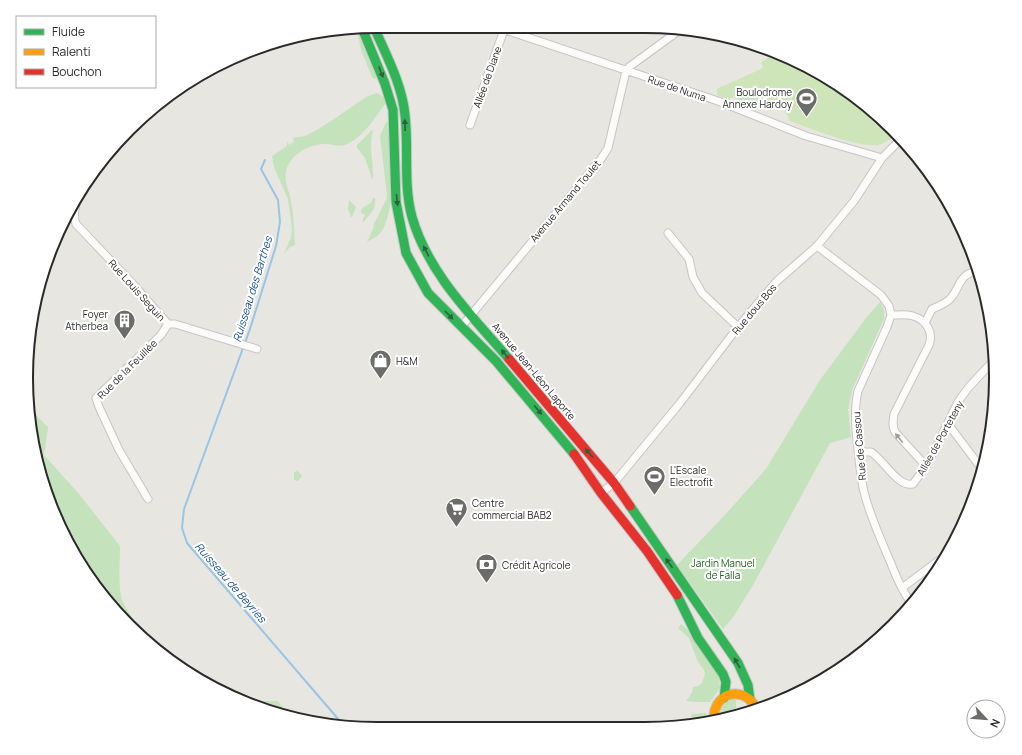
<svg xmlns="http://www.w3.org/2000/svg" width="1022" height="755" viewBox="0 0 1022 755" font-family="Manrope,sans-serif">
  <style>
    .green { fill: #c4e2bb }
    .pitch { fill: #cde5b8 }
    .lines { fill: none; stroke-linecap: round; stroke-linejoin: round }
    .stream { stroke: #98c4e5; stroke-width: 2 }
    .street-casing { stroke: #c6c5c5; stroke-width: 9 }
    .fast-casing { stroke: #c6c5c5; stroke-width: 11 }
    .slow-casing { stroke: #c6c5c5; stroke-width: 11 }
    .jam-casing { stroke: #c6c5c5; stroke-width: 11 }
    .street { stroke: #fcfbfa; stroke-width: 7 }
    .fast { stroke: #30b455; stroke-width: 9 }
    .slow { stroke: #ff9f0a; stroke-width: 9 }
    .jam { stroke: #e5322d; stroke-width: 9 }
    .oneway { fill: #2c613b }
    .oneway2 { fill: #9e9d9c }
    .labels { text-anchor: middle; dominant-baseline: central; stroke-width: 4; stroke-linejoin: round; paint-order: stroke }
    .street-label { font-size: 10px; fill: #2a2a2a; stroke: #fff }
    .poi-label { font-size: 10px; fill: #2a2a2a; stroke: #fff; text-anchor: start }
    .park-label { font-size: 10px; fill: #20621e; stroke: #fff }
    .water-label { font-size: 11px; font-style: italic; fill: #155192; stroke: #fff }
    .rim { fill: none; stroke: #2a2a2a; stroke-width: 2 }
  </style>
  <rect width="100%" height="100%" fill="#e8e6e0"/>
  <path class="green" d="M 357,29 L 377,74 L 377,77 L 374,79 L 372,77 L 361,50 Z
    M 751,90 L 757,107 L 733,97 Z
    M 378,93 L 384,98 L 385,104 C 375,118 363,137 347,144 C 340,148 333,144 326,144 C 310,144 289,154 286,172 C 284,183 290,192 291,202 C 294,216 294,231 295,245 L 290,247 L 284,254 L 291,238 L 292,230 L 291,220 L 288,199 L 274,167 L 272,156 L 287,146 L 287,142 L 289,145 L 294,142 L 293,138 C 297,136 301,137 305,136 C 318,130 331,121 343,113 C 354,106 365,95 378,93 Z
    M 386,122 L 389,122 C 390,152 397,203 383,229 C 380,235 373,239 367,242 L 374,227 L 373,226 L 386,200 L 387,195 L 380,136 Z
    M 372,130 L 373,130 C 368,148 374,161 373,179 L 372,179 L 365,158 L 357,148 L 357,145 Z
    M 373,198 L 375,198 C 376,212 370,212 364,222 L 362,221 L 365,215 L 361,213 C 361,207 366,206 371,203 Z
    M 349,200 L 356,207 L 352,217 L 351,217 L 348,209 Z
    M 880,302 L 884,310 L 884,319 L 852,390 L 848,410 L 851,437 L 830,443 L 753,585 L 734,616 L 723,629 L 677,565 L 723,517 L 766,469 L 820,380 L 866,318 Z
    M 29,412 L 35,414 L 48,427 L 44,455 L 79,494 L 120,546 C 120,562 118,580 121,596 C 123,609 148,638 157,650 L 146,642 L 98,591 L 45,491 Z
    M 297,470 L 302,476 L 298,481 L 294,480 L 294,473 Z
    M 681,624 L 688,630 L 695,643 L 715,671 L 719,679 L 720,688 L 710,702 L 695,702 L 686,701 L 692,693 L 693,687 L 698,686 L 702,683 L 705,674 L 704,670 L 697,660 L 689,638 L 678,628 Z
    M 736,698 L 736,714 L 719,718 C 720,707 726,701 736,698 Z
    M 248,701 L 278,701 L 291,718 L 286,717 Z
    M 706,713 L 706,722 L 692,726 L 693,721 L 691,714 Z"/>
  <path class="pitch" d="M 773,55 L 840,85 L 894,136 C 890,140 883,144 877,145 C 859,148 809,128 790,121 L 781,102 L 757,107 L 751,90 L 728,99 L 717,95 L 717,89 L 763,68 L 761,62 Z"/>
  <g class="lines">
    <path class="stream" d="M 265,160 L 261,169 L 278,200 L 280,222 L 276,246 L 250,329 L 184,509 L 182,528 L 187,543 L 345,727"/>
    <defs>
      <path id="street" d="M 494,26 L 718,101 L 806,136 L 882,158
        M 669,27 L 672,36
        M 470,125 L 504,30
        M 77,200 C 75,209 73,216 76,224 L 133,284 L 168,324 L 175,324 L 257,349
        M 668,233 L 689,259 L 693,277 L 702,293 L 738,327
        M 817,246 L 881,295 L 889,306 L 891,315 L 887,327 L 858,391 C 854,408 855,423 857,440 C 859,457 860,475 864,492 C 870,516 880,538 890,561 C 896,576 902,591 912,604
        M 891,315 C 898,315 906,314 913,316 C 926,320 934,332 929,345 L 894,414 C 893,421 892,426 895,432 L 926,466
        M 925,323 L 932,309 C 939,306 945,304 950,299 C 961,287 958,274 978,271
        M 461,327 L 601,159 L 608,148 L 626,71 L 629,67 L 681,29
        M 948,424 L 982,469
        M 858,452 L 871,452 C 883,459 898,488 913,484 L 926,466 L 936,447 L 958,402 L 968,388 L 995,359
        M 601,493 L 614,483 L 680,403 L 738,327 L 764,296 L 777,281 L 817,246 L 854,201 L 882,158 L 899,141
        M 148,499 L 119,450 L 99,407 L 96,398 L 161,335 L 168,324
        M 902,588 L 950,552"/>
      <path id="fast" d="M 374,27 C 386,55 402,84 405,115 C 409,149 403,184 412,217 C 428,273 472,316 509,359
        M 362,28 L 385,84 L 393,110 L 396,202 L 406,253 L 428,293 L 496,361 L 574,454
        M 630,506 L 738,663 L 748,685 L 750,700
        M 677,595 L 698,638 L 723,674 L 726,682 L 724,698"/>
      <path id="slow" d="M 714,720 C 714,717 714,713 715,710 C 721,690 746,688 756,708"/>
      <path id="jam" d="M 509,359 L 614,483 L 630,506
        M 574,454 L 601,493 L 647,551 L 677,595"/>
    </defs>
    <use href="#street" class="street-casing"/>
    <use href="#fast" class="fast-casing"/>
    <use href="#slow" class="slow-casing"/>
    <use href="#jam" class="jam-casing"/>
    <use href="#street" class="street"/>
    <use href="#fast" class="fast"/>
    <use href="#slow" class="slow"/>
    <use href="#jam" class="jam"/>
  </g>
  <defs><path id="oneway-solid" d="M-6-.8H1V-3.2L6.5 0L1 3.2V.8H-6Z"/></defs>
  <g class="oneway">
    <use href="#oneway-solid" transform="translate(381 72) rotate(68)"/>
    <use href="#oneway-solid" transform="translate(405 125) rotate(-92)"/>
    <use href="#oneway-solid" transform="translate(397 200) rotate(84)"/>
    <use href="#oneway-solid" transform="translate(426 251) rotate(-117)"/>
    <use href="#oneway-solid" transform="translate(449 315) rotate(46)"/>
    <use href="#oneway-solid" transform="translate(505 354) rotate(-130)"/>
    <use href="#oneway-solid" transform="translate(538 410) rotate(50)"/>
    <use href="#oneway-solid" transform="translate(589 453) rotate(-130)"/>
    <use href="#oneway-solid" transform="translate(669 563) rotate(-125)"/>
    <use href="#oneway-solid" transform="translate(737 663) rotate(-120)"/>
  </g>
  <use class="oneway2" href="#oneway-solid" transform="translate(899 438) rotate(-129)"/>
  <defs>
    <symbol id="stadium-pin" viewBox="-11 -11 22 30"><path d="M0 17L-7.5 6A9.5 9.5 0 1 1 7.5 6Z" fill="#6c6c6a" stroke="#fff"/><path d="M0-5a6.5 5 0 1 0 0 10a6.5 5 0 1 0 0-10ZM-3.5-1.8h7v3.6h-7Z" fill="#fff"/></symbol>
    <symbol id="building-pin" viewBox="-11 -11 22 30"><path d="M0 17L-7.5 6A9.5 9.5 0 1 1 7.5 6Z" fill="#6c6c6a" stroke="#fff"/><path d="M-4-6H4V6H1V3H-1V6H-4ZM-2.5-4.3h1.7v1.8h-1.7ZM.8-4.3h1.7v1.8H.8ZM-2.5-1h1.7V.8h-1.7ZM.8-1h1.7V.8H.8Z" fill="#fff"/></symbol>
    <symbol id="shop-pin" viewBox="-11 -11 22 30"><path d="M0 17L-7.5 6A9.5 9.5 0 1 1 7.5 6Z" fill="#6c6c6a" stroke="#fff"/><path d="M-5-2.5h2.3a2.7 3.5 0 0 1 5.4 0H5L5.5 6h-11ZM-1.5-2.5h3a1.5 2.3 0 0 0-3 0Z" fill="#fff"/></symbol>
    <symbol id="supermarket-pin" viewBox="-11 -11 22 30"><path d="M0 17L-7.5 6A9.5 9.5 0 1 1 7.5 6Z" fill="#6c6c6a" stroke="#fff"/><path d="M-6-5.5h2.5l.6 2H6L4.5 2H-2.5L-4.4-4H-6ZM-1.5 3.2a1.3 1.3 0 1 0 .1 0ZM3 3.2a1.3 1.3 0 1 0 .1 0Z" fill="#fff"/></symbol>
    <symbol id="bank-pin" viewBox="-11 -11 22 30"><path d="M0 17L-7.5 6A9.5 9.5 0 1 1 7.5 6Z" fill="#6c6c6a" stroke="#fff"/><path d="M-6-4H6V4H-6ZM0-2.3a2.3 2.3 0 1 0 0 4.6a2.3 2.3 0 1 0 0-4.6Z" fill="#fff"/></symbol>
  </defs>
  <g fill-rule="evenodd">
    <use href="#stadium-pin" x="794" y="86" width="25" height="34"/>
    <use href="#building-pin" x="112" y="308" width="25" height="34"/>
    <use href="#shop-pin" x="368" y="348" width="25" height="34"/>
    <use href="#stadium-pin" x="642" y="464" width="25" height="34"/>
    <use href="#supermarket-pin" x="444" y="496" width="25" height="34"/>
    <use href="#bank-pin" x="474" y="552" width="25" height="34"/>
  </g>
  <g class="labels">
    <g class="street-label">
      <text transform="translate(487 77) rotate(-70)">Allée de Diane</text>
      <text transform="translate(677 88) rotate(19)">Rue de Numa</text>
      <text transform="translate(565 201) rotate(-50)">Avenue Armand Toulet</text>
      <text transform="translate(137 290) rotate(48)">Rue Louis Seguin</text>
      <text transform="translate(754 309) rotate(-50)">Rue dous Bos</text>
      <text transform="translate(127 369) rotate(-45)">Rue de la Feuillée</text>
      <text transform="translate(534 371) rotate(50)">Avenue Jean-Léon Laporte</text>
      <text transform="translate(940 438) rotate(-61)">Allée de Porteteny</text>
      <text transform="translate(859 446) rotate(-95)">Rue de Cassou</text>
    </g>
    <g class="poi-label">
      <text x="792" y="92" text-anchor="end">Boulodrome<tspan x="792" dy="12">Annexe Hardoy</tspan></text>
      <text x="108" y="314" text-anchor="end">Foyer<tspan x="108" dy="12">Atherbea</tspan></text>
      <text x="396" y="361">H&amp;M</text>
      <text x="670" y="470">L'Escale<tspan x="670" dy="12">Electrofit</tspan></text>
      <text x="472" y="503">Centre<tspan x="472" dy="12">commercial BAB2</tspan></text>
      <text x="502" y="565">Crédit Agricole</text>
    </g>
    <g class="park-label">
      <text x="723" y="563">Jardin Manuel<tspan x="723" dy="12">de Falla</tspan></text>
    </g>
    <g class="water-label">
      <text transform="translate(252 289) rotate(-73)">Ruisseau des Barthes</text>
      <text transform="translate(231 582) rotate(49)">Ruisseau de Beyries</text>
    </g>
  </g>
  <path d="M0 0H1022V755H0ZM377 33H645A344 344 0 0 1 989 377V378A344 344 0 0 1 645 722H377A344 344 0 0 1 33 378V377A344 344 0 0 1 377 33Z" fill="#fff" fill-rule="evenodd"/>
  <path class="rim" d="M377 33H645A344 344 0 0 1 989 377V378A344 344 0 0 1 645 722H377A344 344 0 0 1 33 378V377A344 344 0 0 1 377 33Z"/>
  <rect x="16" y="16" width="140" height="72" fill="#ffffff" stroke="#aaaaaa"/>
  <rect x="24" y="29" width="20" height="6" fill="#30b455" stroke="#aaaaaa"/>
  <text x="52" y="36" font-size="12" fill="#2a2a2a">Fluide</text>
  <rect x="24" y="49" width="20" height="6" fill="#ff9f0a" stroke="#aaaaaa"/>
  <text x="52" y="56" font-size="12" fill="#2a2a2a">Ralenti</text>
  <rect x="24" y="69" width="20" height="6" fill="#e5322d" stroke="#aaaaaa"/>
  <text x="52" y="76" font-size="12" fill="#2a2a2a">Bouchon</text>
  <g transform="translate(986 719) rotate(116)"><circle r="19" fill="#ffffff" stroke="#aaaaaa"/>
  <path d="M0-3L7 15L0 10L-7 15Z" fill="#6c6c6a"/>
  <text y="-6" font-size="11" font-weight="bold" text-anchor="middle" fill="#2a2a2a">N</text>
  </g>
</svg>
